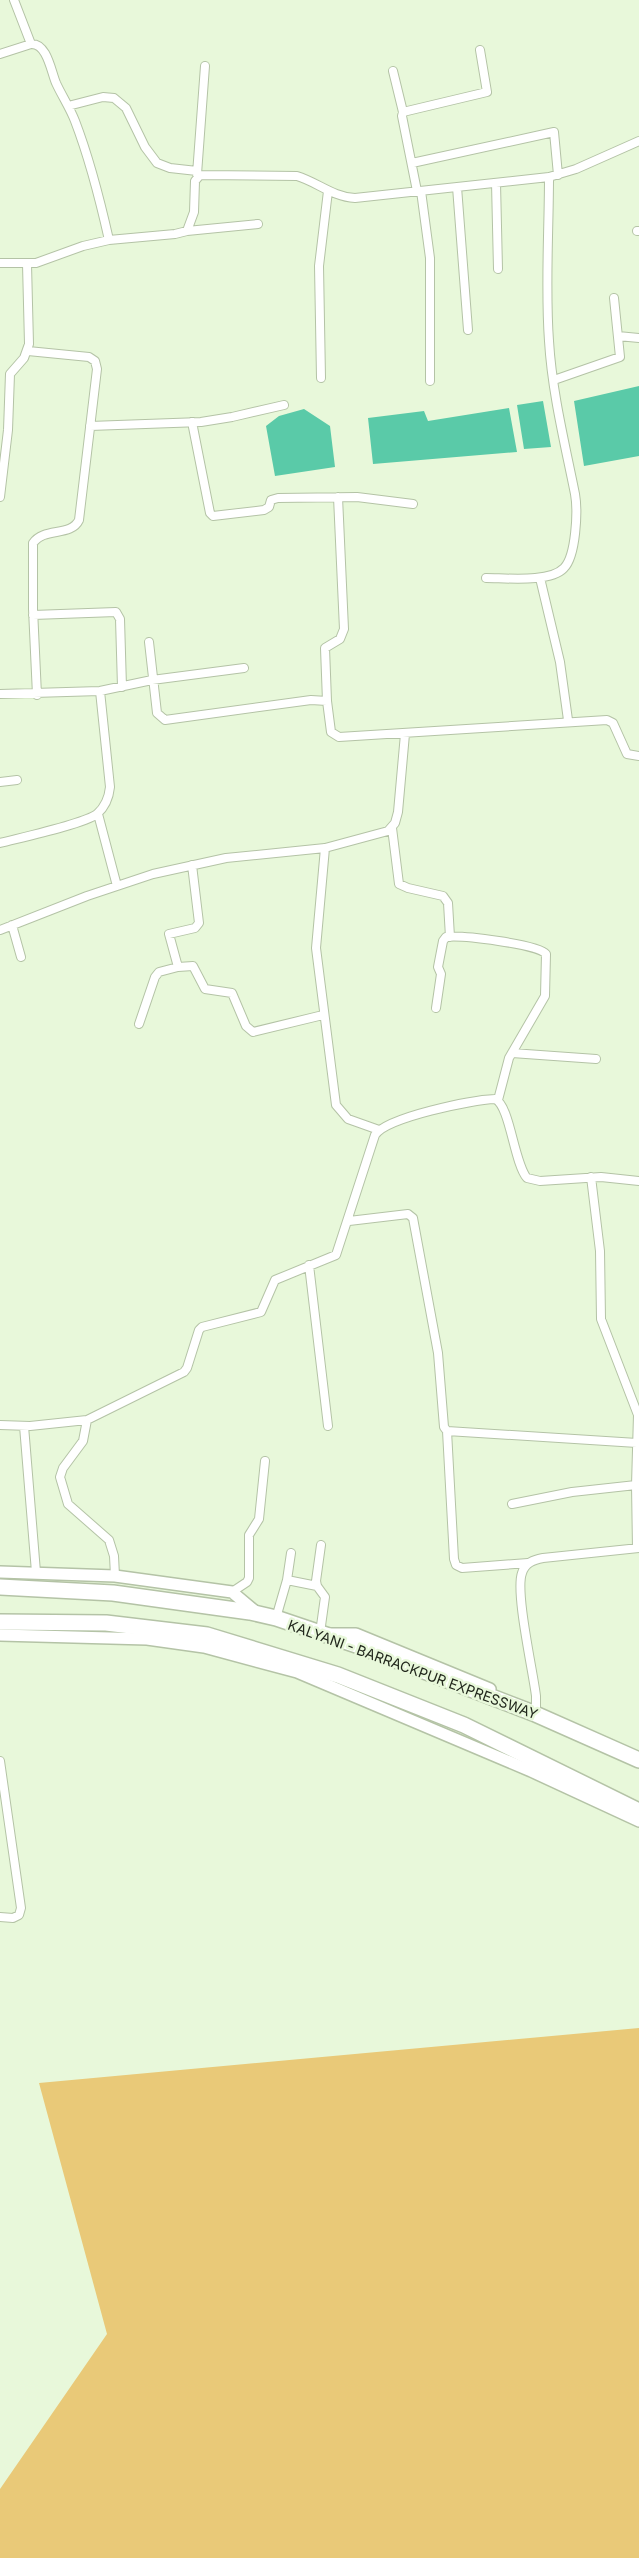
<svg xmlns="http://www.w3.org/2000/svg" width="639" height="2558" viewBox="0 0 639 2558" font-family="Inter,sans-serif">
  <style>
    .green { fill: #e9c978 }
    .water { fill: #5acaa8 }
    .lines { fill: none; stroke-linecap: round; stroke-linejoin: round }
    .street-casing { stroke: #b4c3a6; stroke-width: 10 }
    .secondary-casing { stroke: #b4c3a6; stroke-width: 14 }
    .highway-casing { stroke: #b4c3a6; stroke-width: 18 }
    .street { stroke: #fff; stroke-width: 8 }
    .secondary { stroke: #fff; stroke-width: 11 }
    .highway { stroke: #fff; stroke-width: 15 }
    .labels { text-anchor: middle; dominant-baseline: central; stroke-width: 5; stroke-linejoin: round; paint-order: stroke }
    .street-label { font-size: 14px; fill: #22281d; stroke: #e8f8da }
  </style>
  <rect width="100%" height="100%" fill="#e8f8da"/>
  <path class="green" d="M 639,2028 L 639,2558 L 0,2558 L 0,2489 L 107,2334 L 39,2083 Z"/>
  <path class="water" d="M 639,386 L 639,456 L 584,466 L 574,401 Z
    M 543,401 L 551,447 L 524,449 L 517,405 Z
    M 509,408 L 517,452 L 373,464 L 368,418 L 424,411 L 428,421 Z
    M 304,409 L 330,426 L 335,467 L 275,476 L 266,426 L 279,416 Z"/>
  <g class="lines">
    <defs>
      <path id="street" d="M 14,0 L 31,44
        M 0,54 L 31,44 C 47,43 51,71 56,83 C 62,96 70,108 75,121 C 90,160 100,200 109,240
        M 393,71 L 403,112
        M 68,106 L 103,97 L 114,98 L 126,108 L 145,147 L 157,163 L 170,168 L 197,171
        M 412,163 L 554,132 L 558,175
        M 197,174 L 205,66
        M 496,183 L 498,269
        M 457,187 L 468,330
        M 417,191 L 402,116 L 403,112 L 487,92 L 480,50
        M 421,191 L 430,258 L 430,381
        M 187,231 L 258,224
        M 637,231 L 639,231
        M 0,263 L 36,263 L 83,246 L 109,240 L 175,234 L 187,231 L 194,212 L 195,181 L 200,175 L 297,176 C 317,182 333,197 355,198 L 549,177 L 576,169 L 639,141
        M 618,336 L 639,338
        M 28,351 L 89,357 L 95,361 L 97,369 L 79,520 C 71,537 44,527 33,543 L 33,609 L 37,695
        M 321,378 L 319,266 L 328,191
        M 554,380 L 620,357 L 614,298
        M 192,422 L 210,513 L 213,516 L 264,510 L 269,507 L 271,500 L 278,498 L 357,497 L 413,504
        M 90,426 L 201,422 L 232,417 L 284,405
        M 0,497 L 8,430 L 10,374 L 24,358 L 29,344 L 27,264
        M 486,578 C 506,578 550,583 564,568 C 576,556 578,511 575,494 C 565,444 552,392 549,341 C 545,287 549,231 549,177
        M 540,578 L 560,662 L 568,720
        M 33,615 L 116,612 L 120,619 L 122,687
        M 149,642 L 157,713 L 165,720 L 311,700 L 327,701 L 331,732 L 339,737 L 607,720 L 613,723 L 627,754 L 639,756
        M 0,694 L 100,691 L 152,680 L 244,668
        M 327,701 L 325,648 L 340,639 L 344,629 L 338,497
        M 0,782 L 17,780
        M 98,814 L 117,886
        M 392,828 L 399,884 L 408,888 L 443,896 L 448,903 L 450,937
        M 0,843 C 19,838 84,824 97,814 C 105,807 109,797 110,787 L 100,691
        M 325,848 L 316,948 L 336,1105 L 348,1119 L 379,1130
        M 192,865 L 199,923 L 195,928 L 169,934 L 178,967 L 193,966 L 205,989 L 232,993 L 246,1026 L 253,1032 L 323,1015
        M 12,925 L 21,957
        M 0,930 L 87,896 L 153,874 L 226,858 L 325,848 L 388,831 L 395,823 L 398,812 L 405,734
        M 436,1008 L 441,974 L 438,967 L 443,941 L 446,937 C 461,935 538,944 546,954 L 545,996 L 509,1058 L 498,1100
        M 139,1024 L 155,977 L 159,972 L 178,967
        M 512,1053 L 596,1059
        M 591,1177 L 600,1251 L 601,1319 L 638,1415 L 636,1485 L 637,1548
        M 349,1221 L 408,1214 L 413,1218 L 438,1353 L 444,1427 L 447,1431 L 637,1443
        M 309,1265 L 328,1426
        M 87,1420 L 83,1441 L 63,1468 L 60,1477 L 68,1504 L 109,1540 L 114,1556 L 115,1576
        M 0,1425 L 30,1426 L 87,1420 L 184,1372 L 187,1368 L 199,1330 L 202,1327 L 261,1312 L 275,1280 L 336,1255 L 375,1135 C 387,1117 472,1100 495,1099 C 510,1105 514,1163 527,1178 L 540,1181 L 601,1177 L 639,1181
        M 24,1426 L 36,1572
        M 447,1431 L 454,1559 L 456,1565 L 462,1568 L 528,1563
        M 512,1504 L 572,1492 L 636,1485
        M 287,1580 L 317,1586
        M 232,1592 L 247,1582 L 249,1578 L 249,1535 L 259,1519 L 265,1461
        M 276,1618 L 287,1580 L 291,1553
        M 320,1633 L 325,1597 L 317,1586 L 316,1581 L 321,1545
        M 533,1713 L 536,1708 L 536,1696 C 533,1671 515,1592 522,1573 C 525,1563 533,1560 543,1558 L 639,1548
        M 0,1761 L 21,1908 L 19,1915 L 13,1918 L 0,1917"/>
      <path id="secondary" d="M 0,1572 L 115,1576 L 232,1592 L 257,1613
        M 330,1634 L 356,1634 L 490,1689
        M 0,1635 L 147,1639 L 204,1647 L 297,1672 L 531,1771 L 639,1821"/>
      <path id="highway" d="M 0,1587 L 113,1593 L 250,1612 L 276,1618 L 359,1646 L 533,1713 L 639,1760
        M 0,1622 L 106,1623 L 207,1635 L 338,1675 L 464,1725 L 639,1811"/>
    </defs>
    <use href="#street" class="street-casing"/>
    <use href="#secondary" class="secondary-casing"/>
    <use href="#highway" class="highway-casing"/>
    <use href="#street" class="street"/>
    <use href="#secondary" class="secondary"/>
    <use href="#highway" class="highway"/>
  </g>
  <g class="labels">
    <g class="street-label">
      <text transform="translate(413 1669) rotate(20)">KALYANI - BARRACKPUR EXPRESSWAY</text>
    </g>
  </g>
</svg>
